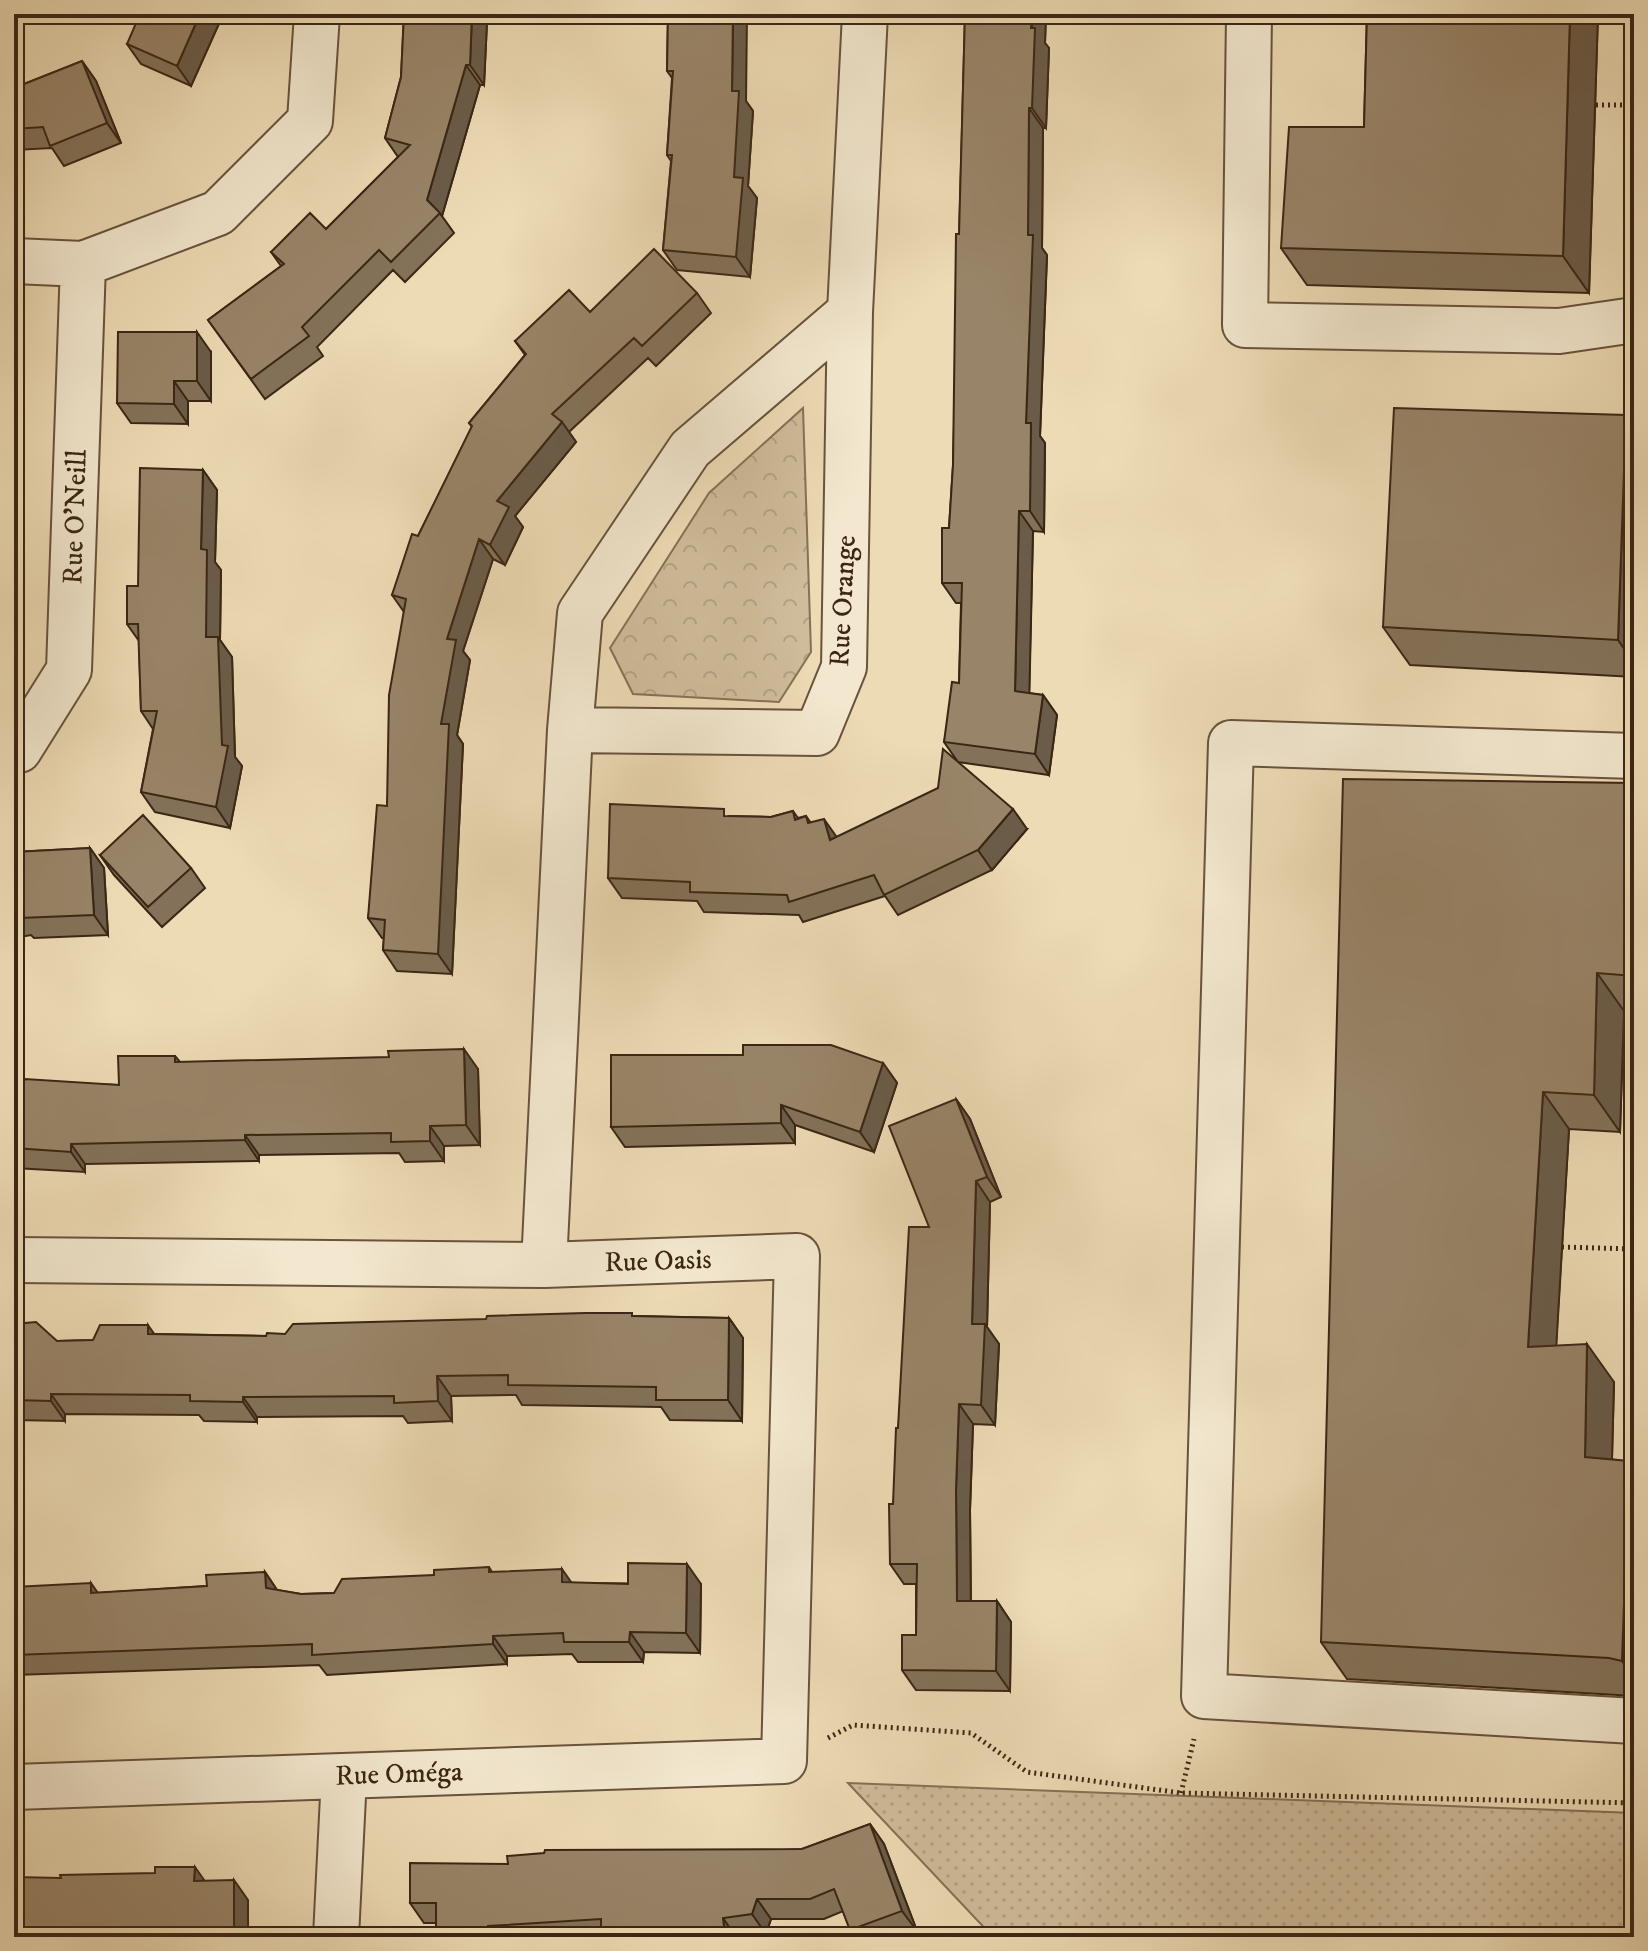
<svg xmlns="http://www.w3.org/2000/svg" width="1648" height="1951" viewBox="0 0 1648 1951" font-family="'IM FELL DW Pica',serif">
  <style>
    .grass { fill: url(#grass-dots); stroke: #857157; stroke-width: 2 }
    .park { fill: url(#park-crowns); stroke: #857157; stroke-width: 2 }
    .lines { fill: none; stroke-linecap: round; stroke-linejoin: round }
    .minor-casing { stroke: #68533c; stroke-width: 48 }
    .path { stroke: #3b2614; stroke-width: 5; stroke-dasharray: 2 4; stroke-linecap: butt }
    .minor { stroke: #f3e8cf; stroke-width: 44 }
    .wall { fill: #837259; stroke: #3b2614; stroke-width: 2 }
    .shaded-wall { fill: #6a5c49; stroke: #3b2614; stroke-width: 2 }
    .building { fill: #988468; stroke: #3b2614; stroke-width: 2 }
    .labels { text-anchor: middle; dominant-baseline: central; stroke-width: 6; stroke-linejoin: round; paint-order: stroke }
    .street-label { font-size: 28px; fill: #3b2614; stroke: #f3e8cf }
  </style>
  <defs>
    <pattern id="grass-dots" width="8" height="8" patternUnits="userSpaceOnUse" patternTransform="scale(2)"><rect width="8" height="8" fill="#cfbc9a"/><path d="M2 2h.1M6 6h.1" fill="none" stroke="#b3a184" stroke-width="1.8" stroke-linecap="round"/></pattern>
    <pattern id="park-crowns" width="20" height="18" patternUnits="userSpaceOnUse" patternTransform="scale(2)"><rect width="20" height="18" fill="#cfbc9a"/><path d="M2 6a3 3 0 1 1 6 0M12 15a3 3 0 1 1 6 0" fill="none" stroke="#b3a184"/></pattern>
  </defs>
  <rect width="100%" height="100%" fill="#eddbb5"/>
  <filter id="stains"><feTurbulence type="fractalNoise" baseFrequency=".0025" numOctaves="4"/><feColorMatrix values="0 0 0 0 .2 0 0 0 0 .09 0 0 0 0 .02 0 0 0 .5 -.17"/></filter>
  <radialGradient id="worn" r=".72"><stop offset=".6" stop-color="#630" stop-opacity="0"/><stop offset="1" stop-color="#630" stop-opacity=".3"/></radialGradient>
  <path class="grass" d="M 848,1783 L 1634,1813 L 1634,1937 L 993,1937 Z"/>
  <path class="park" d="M 803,408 L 811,652 L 779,702 L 633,694 L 610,648 L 709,493 Z"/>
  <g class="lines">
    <defs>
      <path id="minor" d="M 1249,14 L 1245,325 L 1559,331 L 1634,320
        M 14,261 L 83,264 L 218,213 L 310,121 L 317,14
        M 570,730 L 817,733 L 844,667 L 850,312
        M 14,751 L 19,750 L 69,670 L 83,264
        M 1634,756 L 1231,743 L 1204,1696 L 1634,1721
        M 14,1260 L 544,1265 L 797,1256 L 784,1761 L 14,1787
        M 544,1265 L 570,730 L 580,613 L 690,449 L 850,312 L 865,14
        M 336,1937 L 344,1776"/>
    </defs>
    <use href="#minor" class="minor-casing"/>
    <path class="path" d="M 1596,105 L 1634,105
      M 1562,1247 L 1634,1249
      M 828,1738 L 853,1725 L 971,1733 L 1027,1772 L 1181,1793 L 1634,1803
      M 1181,1793 L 1194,1739"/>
    <use href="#minor" class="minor"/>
  </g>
  <path class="wall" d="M 404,14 L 483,14 L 483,16 L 487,22 L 484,85 L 480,85 L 442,216 L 454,233 L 405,282 L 393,270 L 317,347 L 323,356 L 265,399 L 208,320 L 281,266 L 271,252 L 326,229 L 398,157 L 385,138 L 401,77 Z
    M 668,14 L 746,101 L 753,111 L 748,186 L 757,198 L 750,277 L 677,270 L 663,250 L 671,161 L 667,155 L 672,78 L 667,71 Z
    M 965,14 L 1046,14 L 1045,43 L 1049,48 L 1046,128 L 1043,128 L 1042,248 L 1047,255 L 1040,436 L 1045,443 L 1044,532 L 1033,531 L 1029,693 L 1043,695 L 1057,715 L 1049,775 L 958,762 L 944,742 L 959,683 L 961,603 L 956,603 L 942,583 L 949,528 L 953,465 Z
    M 1367,14 L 1598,14 L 1589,293 L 1307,285 L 1281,248 L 1364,127 Z
    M 221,19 L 191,86 L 141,64 L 127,44 Z
    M 82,61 L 96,81 L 121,143 L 64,166 L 52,148 L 14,150 L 14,88 Z
    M 697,293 L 711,313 L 656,366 L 648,358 L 569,432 L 576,442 L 515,516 L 523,527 L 505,565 L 493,559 L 463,651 L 470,660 L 457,735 L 463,744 L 452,974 L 397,971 L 383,950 L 384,938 L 382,938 L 368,918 L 387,806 L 404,612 L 392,595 L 418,536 L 472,427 L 469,423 L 525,355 L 515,341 L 590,312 Z
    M 211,352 L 211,401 L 188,401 L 188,424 L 131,423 L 117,403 Z
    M 1634,426 L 1634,677 L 1410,665 L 1383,627 Z
    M 203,470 L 217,490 L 215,562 L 221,570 L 220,640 L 232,657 L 235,757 L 242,766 L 230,828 L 155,812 L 141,792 L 153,729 L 141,711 L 139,641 L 127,624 L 138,586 Z
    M 1634,783 L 1634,1011 L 1624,1011 L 1620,1132 L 1569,1129 L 1556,1345 L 1614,1382 L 1612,1459 L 1634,1468 L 1634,1696 L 1347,1679 L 1321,1642 Z
    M 793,811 L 798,818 L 806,816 L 811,823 L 836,837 L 1027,829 L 992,870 L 898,915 L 885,896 L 803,922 L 799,915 L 704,912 L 697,901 L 622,898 L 608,878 L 729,816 L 771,817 Z
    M 90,848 L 104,868 L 108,935 L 34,938 L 31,935 L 14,938 L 14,852 Z
    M 100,855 L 191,868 L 205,888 L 162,927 L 114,875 Z
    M 175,1056 L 180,1062 L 478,1069 L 480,1145 L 444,1146 L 444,1161 L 405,1162 L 399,1153 L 259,1155 L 259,1161 L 85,1164 L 85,1172 L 14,1168 L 14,1081 L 119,1085 Z
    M 883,1063 L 897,1083 L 874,1152 L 795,1125 L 795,1143 L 625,1147 L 611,1127 Z
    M 956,1099 L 970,1119 L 1001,1197 L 990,1202 L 987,1327 L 999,1344 L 995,1425 L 973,1424 L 970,1510 L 971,1601 L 997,1601 L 1011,1622 L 1010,1691 L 916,1690 L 902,1670 L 916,1635 L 916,1584 L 904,1584 L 890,1564 L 898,1428 L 929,1227 Z
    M 635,1316 L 729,1318 L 743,1338 L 742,1421 L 670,1420 L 661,1407 L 522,1405 L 516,1395 L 451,1396 L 452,1421 L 408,1423 L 403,1416 L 257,1417 L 257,1422 L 204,1421 L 199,1415 L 65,1414 L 65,1421 L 14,1420 L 14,1324 L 57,1341 L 93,1340 L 155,1334 L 266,1336 Z
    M 489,1567 L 492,1572 L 571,1583 L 701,1584 L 700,1653 L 644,1652 L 643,1662 L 578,1662 L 572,1654 L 507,1656 L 507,1664 L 327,1675 L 319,1665 L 14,1675 L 14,1587 L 97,1593 L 207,1586 L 265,1572 L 277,1590 L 301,1594 L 334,1593 L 434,1575 Z
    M 870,1824 L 884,1844 L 917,1931 L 900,1937 L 854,1937 L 850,1930 L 843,1911 L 824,1919 L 771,1919 L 766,1934 L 745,1937 L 436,1937 L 436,1923 L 424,1923 L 410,1903 L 508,1864 L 802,1849 Z"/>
  <path class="shaded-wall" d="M 200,14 L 221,14 L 221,19 L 191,86 L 177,66 Z
    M 472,14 L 483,14 L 483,16 L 487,22 L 484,85 L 470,65 Z
    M 733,14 L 747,14 L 746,101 L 753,111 L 748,186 L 757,198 L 750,277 L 736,257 L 732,91 Z
    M 1032,14 L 1046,14 L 1045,43 L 1049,48 L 1046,128 L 1032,108 Z
    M 1570,14 L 1598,14 L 1589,293 L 1563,256 Z
    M 82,61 L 96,81 L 121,143 L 107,123 Z
    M 466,65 L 480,85 L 442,216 L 427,200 Z
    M 1029,108 L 1043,128 L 1042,248 L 1047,255 L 1040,436 L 1045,443 L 1044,532 L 1030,511 L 1026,423 Z
    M 197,332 L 211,352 L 211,401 L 197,381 Z
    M 174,381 L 188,401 L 188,424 L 174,404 Z
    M 1626,415 L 1634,426 L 1634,663 L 1618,640 Z
    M 562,422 L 576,442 L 515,516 L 523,527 L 505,565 L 490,545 L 497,501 Z
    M 203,470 L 217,490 L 215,562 L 221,570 L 220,640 L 232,657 L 235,757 L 242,766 L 230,828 L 216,807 L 222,745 L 206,637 L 201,549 Z
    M 1019,511 L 1033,531 L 1029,711 L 1015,691 Z
    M 479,539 L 493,559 L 463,651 L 470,660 L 457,735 L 463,744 L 452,974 L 438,954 L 441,724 L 447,639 Z
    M 1043,695 L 1057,715 L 1049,775 L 1035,754 Z
    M 1013,809 L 1027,829 L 992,870 L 978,850 Z
    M 824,819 L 838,839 L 830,840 Z
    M 90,848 L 104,868 L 108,935 L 94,915 Z
    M 1597,973 L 1624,1011 L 1620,1132 L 1594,1095 Z
    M 464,1049 L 478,1069 L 480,1145 L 466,1125 Z
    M 883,1063 L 897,1083 L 874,1152 L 860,1132 Z
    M 1543,1092 L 1569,1129 L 1554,1385 L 1528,1347 Z
    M 956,1099 L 970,1119 L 1001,1197 L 987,1177 Z
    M 781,1105 L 795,1125 L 795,1143 L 781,1123 Z
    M 430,1126 L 444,1146 L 444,1161 L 430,1141 Z
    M 245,1135 L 259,1155 L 259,1161 L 245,1140 Z
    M 71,1144 L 85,1164 L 85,1172 L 71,1152 Z
    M 976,1181 L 990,1202 L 987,1327 L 999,1344 L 995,1425 L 981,1405 L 972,1324 Z
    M 729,1318 L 743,1338 L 742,1421 L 728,1400 Z
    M 148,1325 L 162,1345 L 148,1334 Z
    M 1587,1344 L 1614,1382 L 1611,1495 L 1585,1457 Z
    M 437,1376 L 451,1396 L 452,1421 L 438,1401 Z
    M 51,1394 L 65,1414 L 65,1421 L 51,1401 Z
    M 243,1397 L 257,1417 L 257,1422 L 243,1402 Z
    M 959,1404 L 973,1424 L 970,1510 L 971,1621 L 957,1601 L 956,1490 Z
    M 1629,1461 L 1634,1468 L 1634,1678 L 1622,1661 Z
    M 687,1564 L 701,1584 L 700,1653 L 686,1633 Z
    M 562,1569 L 576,1589 L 562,1582 Z
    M 265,1572 L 279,1593 L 266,1588 Z
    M 91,1583 L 105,1603 L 91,1593 Z
    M 997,1601 L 1011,1622 L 1010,1691 L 996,1671 Z
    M 630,1632 L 644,1652 L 643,1662 L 629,1642 Z
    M 493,1636 L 507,1656 L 507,1664 L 493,1644 Z
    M 870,1824 L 884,1844 L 917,1931 L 902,1911 Z
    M 195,1867 L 209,1887 L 194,1881 Z
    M 234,1880 L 248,1900 L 248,1937 L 234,1937 Z
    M 757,1899 L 771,1919 L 766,1934 L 752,1914 Z
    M 723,1918 L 736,1937 L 730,1937 L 724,1927 Z
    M 488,1926 L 495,1937 L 488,1937 Z"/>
  <path class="building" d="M 140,14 L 200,14 L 177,66 L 127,44 Z
    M 404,14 L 472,14 L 470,65 L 466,65 L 427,200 L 440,213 L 391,262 L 379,250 L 302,327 L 309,336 L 251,379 L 208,320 L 284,264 L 271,252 L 310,213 L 326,229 L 410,145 L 385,138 L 401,77 Z
    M 668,14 L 733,14 L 732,91 L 739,91 L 734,177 L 743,178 L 736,257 L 663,250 L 672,155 L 667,155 L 673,71 L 667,71 Z
    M 965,14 L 1032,14 L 1031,28 L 1035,28 L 1032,108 L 1029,108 L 1028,235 L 1033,235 L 1026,423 L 1031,423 L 1030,511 L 1019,511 L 1015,691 L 1043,695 L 1035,754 L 944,742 L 952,682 L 959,683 L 962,583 L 942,583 L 942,528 L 949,528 L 953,465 L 956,234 L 959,234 Z
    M 1367,14 L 1570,14 L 1563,256 L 1281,248 L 1289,127 L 1364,127 Z
    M 82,61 L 107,123 L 50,146 L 43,127 L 14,129 L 14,88 Z
    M 654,249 L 697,293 L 642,346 L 634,338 L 552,414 L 562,422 L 497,501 L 509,507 L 490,545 L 479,539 L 447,639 L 456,640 L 441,724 L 449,724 L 438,954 L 383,950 L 385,920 L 368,918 L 377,805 L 387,806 L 389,695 L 406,599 L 392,595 L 412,534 L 418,536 L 472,426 L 469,423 L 526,354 L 515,341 L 569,290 L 590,312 Z
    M 118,332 L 197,332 L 197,381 L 174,381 L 174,404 L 117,403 Z
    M 1394,408 L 1626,415 L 1618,640 L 1383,627 Z
    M 140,468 L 203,470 L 201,549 L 207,550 L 206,637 L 218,637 L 222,745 L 228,746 L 216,807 L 141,792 L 157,711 L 141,711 L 138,624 L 127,624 L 127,586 L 138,586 Z
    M 943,749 L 1013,809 L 978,850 L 884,895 L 874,875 L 789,902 L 787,895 L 690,892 L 690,882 L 608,878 L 610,804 L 724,809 L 724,816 L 771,817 L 793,811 L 795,820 L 806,816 L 808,823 L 824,819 L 830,840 L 938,788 Z
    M 1343,779 L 1634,783 L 1634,976 L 1597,973 L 1594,1095 L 1543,1092 L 1528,1347 L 1587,1344 L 1585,1457 L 1629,1461 L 1622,1661 L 1609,1658 L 1321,1642 Z
    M 143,815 L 191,868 L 148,907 L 100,855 Z
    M 90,848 L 94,915 L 20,918 L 19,915 L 14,915 L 14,852 Z
    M 743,1045 L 831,1045 L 883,1063 L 860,1132 L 781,1105 L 781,1123 L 611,1127 L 611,1055 L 743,1055 Z
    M 464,1049 L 466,1125 L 430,1126 L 430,1141 L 391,1142 L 391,1133 L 245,1135 L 245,1140 L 71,1144 L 71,1152 L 14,1148 L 14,1081 L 24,1081 L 25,1079 L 119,1085 L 118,1056 L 175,1056 L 175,1062 L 389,1057 L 388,1051 Z
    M 956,1099 L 987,1177 L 976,1181 L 972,1324 L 985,1324 L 981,1405 L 959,1404 L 956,1490 L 957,1601 L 997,1601 L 996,1671 L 902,1670 L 902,1635 L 916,1635 L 917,1564 L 890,1564 L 889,1504 L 893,1504 L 896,1428 L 898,1428 L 909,1227 L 929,1227 L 889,1126 Z
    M 585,1313 L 632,1313 L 632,1316 L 729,1318 L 728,1400 L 656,1400 L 656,1387 L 508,1385 L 508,1375 L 437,1376 L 438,1401 L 394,1403 L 394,1396 L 243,1397 L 243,1402 L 190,1401 L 190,1395 L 51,1394 L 51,1401 L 14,1400 L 14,1324 L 36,1322 L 57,1341 L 93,1340 L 100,1325 L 148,1325 L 148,1334 L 266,1336 L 267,1333 L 285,1334 L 293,1324 L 486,1319 L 487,1316 Z
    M 628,1563 L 687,1564 L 686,1633 L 630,1632 L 629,1642 L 564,1642 L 563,1633 L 493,1636 L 493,1644 L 312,1655 L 312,1644 L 14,1655 L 14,1587 L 91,1583 L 91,1593 L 207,1586 L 206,1575 L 265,1572 L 266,1588 L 301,1594 L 334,1593 L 342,1579 L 434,1575 L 434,1570 L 489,1567 L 489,1572 L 562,1569 L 562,1582 L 628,1584 Z
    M 870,1824 L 902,1911 L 850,1930 L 834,1889 L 810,1899 L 757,1899 L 752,1914 L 723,1918 L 724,1927 L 601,1930 L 601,1919 L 488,1926 L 488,1937 L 436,1937 L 436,1903 L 410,1903 L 410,1863 L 508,1864 L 507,1856 L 544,1853 L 545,1850 L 802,1849 Z
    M 155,1867 L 195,1867 L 194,1881 L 234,1880 L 234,1937 L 14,1937 L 14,1877 L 61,1878 L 60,1875 L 155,1873 Z"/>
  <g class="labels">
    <g class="street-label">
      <text transform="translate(75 517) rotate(-88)">Rue O'Neill</text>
      <text transform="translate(843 601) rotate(-87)">Rue Orange</text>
      <text transform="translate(658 1261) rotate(-2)">Rue Oasis</text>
      <text transform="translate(399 1774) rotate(-2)">Rue Oméga</text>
    </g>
  </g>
  <rect width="1648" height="1951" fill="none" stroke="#eddbb5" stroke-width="48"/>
  <rect x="16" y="16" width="1616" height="1919" fill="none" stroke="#3b2614" stroke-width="4"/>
  <rect x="24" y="24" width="1600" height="1903" fill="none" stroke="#3b2614" stroke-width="2"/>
  <rect width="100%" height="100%" filter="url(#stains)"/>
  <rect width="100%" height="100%" fill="url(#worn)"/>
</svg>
